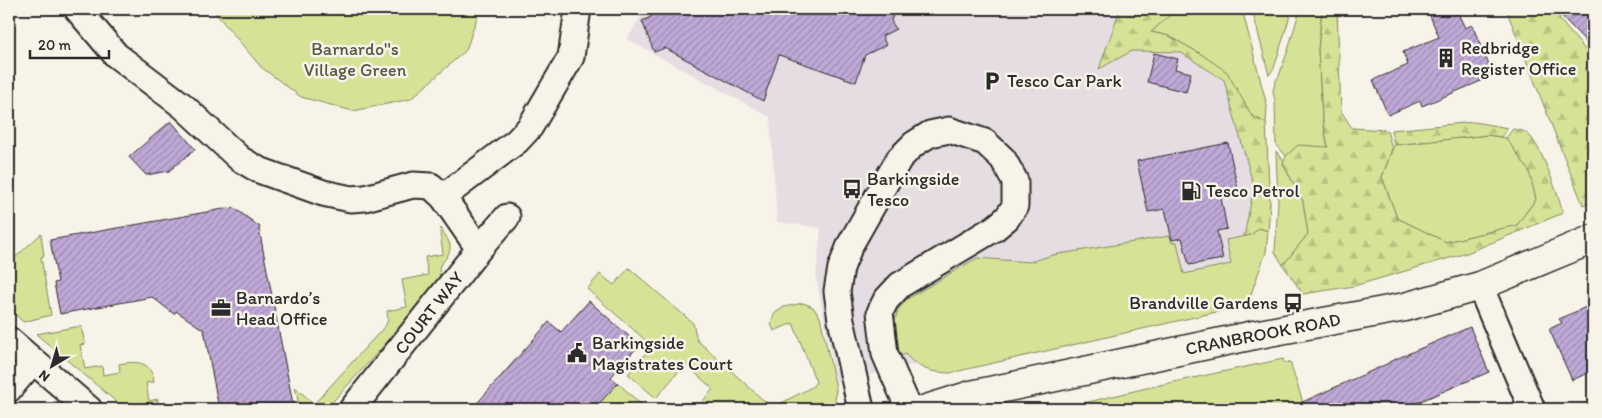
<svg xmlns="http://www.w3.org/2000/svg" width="1602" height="418" viewBox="0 0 1602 418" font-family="Itim,sans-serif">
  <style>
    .built { fill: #e6dde3 }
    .green { fill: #d6e396; stroke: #808760 }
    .forest { fill: url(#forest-firs); stroke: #808760 }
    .building { fill: url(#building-hatch); stroke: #2b2b2b }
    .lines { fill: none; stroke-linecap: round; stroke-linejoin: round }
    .minor-casing { stroke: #2b2b2b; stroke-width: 29 }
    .major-casing { stroke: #2b2b2b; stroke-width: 31 }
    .minor { stroke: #f7f3e8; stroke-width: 25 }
    .major { stroke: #f7f3e8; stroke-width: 28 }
    .labels { text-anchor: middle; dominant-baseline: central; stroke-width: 5; stroke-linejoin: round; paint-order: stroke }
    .poi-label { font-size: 18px; fill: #2b2b2b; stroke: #f7f3e8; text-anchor: start }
    .park-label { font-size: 18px; fill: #565946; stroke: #f7f3e8 }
    .street-label { font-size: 18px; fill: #2b2b2b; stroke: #f7f3e8 }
  </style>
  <defs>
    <pattern id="forest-firs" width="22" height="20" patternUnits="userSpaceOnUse" patternTransform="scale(1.25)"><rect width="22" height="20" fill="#d6e396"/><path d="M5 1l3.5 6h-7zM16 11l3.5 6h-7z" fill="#b8c381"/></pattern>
    <pattern id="building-hatch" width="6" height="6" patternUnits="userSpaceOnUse" patternTransform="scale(1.25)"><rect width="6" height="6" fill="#c0a9d8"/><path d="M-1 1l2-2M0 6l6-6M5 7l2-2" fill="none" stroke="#9c8aaf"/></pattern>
  </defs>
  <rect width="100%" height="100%" fill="#f7f3e8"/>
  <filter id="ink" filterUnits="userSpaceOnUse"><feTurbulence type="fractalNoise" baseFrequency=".02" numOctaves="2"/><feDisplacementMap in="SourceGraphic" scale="10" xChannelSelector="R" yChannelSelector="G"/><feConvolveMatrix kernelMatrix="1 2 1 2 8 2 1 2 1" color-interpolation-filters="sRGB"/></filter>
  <g filter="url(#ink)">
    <path class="built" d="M 646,9 L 1120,9 L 1099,69 L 1132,51 L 1180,52 L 1224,81 L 1254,187 L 1235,271 L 947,358 L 836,382 L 816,277 L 821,228 L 777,222 L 770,117 L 627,39 Z"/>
    <path class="green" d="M 212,9 L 480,9 L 466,50 L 411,99 L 353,111 L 301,97 L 261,67 Z
      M 1177,9 L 1242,9 L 1267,106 L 1266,123 L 1252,116 L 1226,72 L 1201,54 L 1169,36 L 1151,32 Z
      M 1252,9 L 1292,9 L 1274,68 L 1269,75 Z
      M 1300,9 L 1322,9 L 1318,50 L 1322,115 L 1328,148 L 1298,146 L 1286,156 L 1276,144 L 1275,101 L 1273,91 L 1275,82 L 1279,76 L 1288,50 Z
      M 1488,135 L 1506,138 L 1530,171 L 1536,199 L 1517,225 L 1446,242 L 1397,218 L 1382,177 L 1394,145 Z
      M 1276,151 L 1284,161 L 1283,164 L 1303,201 L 1308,234 L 1283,265 L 1275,252 L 1278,202 Z
      M 441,228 C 453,248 454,248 439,267 L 440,277 L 400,328 L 326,409 L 300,409 L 295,387 L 314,404 L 386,325 L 388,320 L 387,311 L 407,307 L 402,280 L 428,275 L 425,257 L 443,254 L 440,232 Z
      M 1259,228 L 1268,231 L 1266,252 L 1247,305 L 950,373 C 928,372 920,369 905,354 L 900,357 L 895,350 L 894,323 L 898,310 L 907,299 L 977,258 L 1029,262 L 1053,255 L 1170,236 L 1172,243 L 1177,242 L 1184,274 L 1231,264 L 1226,240 L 1251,235 Z
      M 41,234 L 44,256 L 41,257 L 51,315 L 23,322 L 9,308 L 9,263 Z
      M 629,268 L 693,323 L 697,340 L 772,408 L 812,387 L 816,382 L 793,323 L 774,331 L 771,324 L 774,314 L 784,307 L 803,303 L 813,307 L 820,317 L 836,388 L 835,402 L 833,409 L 696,409 L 713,389 L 685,364 L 656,398 L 628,374 L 652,346 L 587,289 L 600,274 L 614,285 Z
      M 81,326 L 85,344 L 80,345 L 85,369 L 102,366 L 103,375 L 120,372 L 119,364 C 136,361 151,360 154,382 L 146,383 L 149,401 L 158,399 L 157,409 L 125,409 L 36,334 Z
      M 1283,359 L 1284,363 L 1290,362 L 1305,409 L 1059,409 L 1155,386 Z
      M 618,383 L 646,409 L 594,409 Z"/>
    <path class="forest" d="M 1120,9 L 1177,9 L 1151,32 L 1169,36 L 1201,54 L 1227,72 L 1252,116 L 1266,123 L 1270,205 L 1268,231 L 1259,228 L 1251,235 L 1244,236 L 1254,187 L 1224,80 L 1180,52 L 1132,51 L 1099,69 Z
      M 1322,9 L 1337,9 L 1341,111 L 1352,128 L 1387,130 L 1392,149 L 1382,177 L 1397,218 L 1446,242 L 1517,225 L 1536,199 L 1529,171 L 1506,138 L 1513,129 C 1517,130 1521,130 1525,132 C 1540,140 1558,195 1563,213 L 1467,253 L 1354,286 L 1303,294 L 1283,265 L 1308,234 L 1303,201 L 1283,164 L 1286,156 L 1298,145 L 1328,147 L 1322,115 L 1318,50 Z
      M 1506,9 L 1563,9 L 1559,19 L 1588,53 L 1593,52 L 1593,201 L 1583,205 Z
      M 1474,122 L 1508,128 L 1501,137 L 1488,135 L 1394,145 L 1391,130 Z"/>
    <path class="building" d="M 654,9 L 895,9 L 891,21 L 896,29 L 882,36 L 886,45 L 865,55 L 856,82 L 779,55 L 763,101 L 665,48 L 654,52 L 642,21 L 651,17 Z
      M 1427,9 L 1456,9 L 1465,28 L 1472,25 L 1492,72 L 1479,77 L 1481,81 L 1422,106 L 1420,101 L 1388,115 L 1373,80 L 1408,65 L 1403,52 L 1439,37 Z
      M 1555,9 L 1593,9 L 1593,49 Z
      M 1154,53 L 1178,59 L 1175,69 L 1191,73 L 1186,92 L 1147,82 Z
      M 171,121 L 195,149 L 169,171 L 146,175 L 129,157 Z
      M 1228,143 L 1239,194 L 1221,198 L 1227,229 L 1217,231 L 1223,259 L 1189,265 L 1182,238 L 1172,240 L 1165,209 L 1148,212 L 1137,161 Z
      M 233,207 L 260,227 L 259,229 L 294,409 L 219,409 L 204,330 L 176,311 L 174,314 L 152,297 L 60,314 L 54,283 L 58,282 L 50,240 L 229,208 L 231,209 Z
      M 589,301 L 639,345 L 611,377 L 618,383 L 594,409 L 472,409 L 549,322 L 561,332 Z
      M 1593,304 L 1593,371 L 1572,380 L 1549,329 L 1562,323 L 1559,319 Z
      M 1470,327 L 1489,372 L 1402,409 L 1287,409 L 1389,363 L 1389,362 Z"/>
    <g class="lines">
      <defs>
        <path id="minor" d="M 77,9 L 116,55 L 183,106 L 240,159 L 259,170 L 323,193 L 351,199 L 365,198 L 413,185 L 431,186 L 443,197 L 479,249
          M 443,197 L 517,141 L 530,127 L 571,57 L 578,9
          M 1480,286 L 1532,409
          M 9,340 L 89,409
          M 9,389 L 33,361
          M 352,409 L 479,249 L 507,217
          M 861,409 L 841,320 L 837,291 L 841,268 L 850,245 L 899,159 L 914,144 L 930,134 L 949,130 L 985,142 L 1003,159 L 1015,181 L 1015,206 L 1007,218 L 995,228 L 900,285 L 886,300 L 880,312 L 885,354 L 909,409"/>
        <path id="major" d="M 926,409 L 971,395 L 1259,334 L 1405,307 L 1480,286 L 1593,239"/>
      </defs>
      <use href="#minor" class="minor-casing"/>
      <use href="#major" class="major-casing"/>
      <use href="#minor" class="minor"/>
      <use href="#major" class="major"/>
    </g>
  </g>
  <defs>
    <symbol id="building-bare" viewBox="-9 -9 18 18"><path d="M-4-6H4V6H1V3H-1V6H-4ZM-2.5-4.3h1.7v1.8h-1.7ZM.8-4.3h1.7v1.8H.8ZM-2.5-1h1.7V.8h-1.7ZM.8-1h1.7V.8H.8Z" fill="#2b2b2b" stroke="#f7f3e8" stroke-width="2.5" paint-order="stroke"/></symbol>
    <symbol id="parking-bare" viewBox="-9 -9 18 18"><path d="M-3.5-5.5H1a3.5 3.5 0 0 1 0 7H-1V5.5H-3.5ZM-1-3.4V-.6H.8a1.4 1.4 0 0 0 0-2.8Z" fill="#2b2b2b" stroke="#f7f3e8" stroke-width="2.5" paint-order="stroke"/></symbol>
    <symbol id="bus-bare" viewBox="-9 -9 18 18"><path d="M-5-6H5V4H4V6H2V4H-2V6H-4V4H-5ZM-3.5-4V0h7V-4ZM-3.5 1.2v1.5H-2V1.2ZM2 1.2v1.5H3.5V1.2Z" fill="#2b2b2b" stroke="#f7f3e8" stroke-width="2.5" paint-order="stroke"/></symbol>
    <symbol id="fuel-bare" viewBox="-9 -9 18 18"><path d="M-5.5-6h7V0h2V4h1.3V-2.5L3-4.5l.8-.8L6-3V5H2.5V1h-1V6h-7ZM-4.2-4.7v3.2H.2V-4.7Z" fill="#2b2b2b" stroke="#f7f3e8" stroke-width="2.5" paint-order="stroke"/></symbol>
    <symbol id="office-bare" viewBox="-9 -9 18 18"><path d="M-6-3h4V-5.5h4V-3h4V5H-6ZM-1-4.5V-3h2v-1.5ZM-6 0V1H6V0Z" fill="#2b2b2b" stroke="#f7f3e8" stroke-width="2.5" paint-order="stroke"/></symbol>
    <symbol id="civic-bare" viewBox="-9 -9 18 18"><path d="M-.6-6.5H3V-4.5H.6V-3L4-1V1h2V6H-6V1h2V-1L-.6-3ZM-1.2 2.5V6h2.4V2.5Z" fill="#2b2b2b" stroke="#f7f3e8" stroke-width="2.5" paint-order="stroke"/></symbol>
  </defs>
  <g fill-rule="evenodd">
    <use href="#building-bare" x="1432" y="44" width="28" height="28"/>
    <use href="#parking-bare" x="978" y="67" width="28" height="28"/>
    <use href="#bus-bare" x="838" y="175" width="28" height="28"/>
    <use href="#fuel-bare" x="1177" y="177" width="28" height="28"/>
    <use href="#bus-bare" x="1279" y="289" width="28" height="28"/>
    <use href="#office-bare" x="207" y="294" width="28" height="28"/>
    <use href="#civic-bare" x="563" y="339" width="28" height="28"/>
  </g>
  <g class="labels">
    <g class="poi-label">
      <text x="1461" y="48">Redbridge<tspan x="1461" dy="21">Register Office</tspan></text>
      <text x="1007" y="81">Tesco Car Park</text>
      <text x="867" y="179">Barkingside<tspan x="867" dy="21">Tesco</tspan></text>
      <text x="1206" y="191">Tesco Petrol</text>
      <text x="236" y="298">Barnardo’s<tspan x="236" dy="21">Head Office</tspan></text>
      <text x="1278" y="303" text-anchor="end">Brandville Gardens</text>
      <text x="592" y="343">Barkingside<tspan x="592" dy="21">Magistrates Court</tspan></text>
    </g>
    <g class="park-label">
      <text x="355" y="49">Barnardo''s<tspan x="355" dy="21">Village Green</tspan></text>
    </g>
    <g class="street-label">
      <text transform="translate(429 313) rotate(-52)">COURT WAY</text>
      <text transform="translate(1263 334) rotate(-11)">CRANBROOK ROAD</text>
    </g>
  </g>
  <rect width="1602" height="418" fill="none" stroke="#f7f3e8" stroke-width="30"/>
  <rect x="15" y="15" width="1572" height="388" fill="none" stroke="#2b2b2b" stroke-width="2" filter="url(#ink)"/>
  <g transform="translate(52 366) rotate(218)" stroke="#f7f3e8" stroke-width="4" paint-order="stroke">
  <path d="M0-4L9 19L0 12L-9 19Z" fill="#2b2b2b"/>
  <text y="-8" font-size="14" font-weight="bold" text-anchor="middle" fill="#2b2b2b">N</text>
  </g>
  <path d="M30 50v8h79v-8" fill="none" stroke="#2b2b2b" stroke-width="2.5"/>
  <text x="38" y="50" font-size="15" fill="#2b2b2b" stroke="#f7f3e8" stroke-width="4" paint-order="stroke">20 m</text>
</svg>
